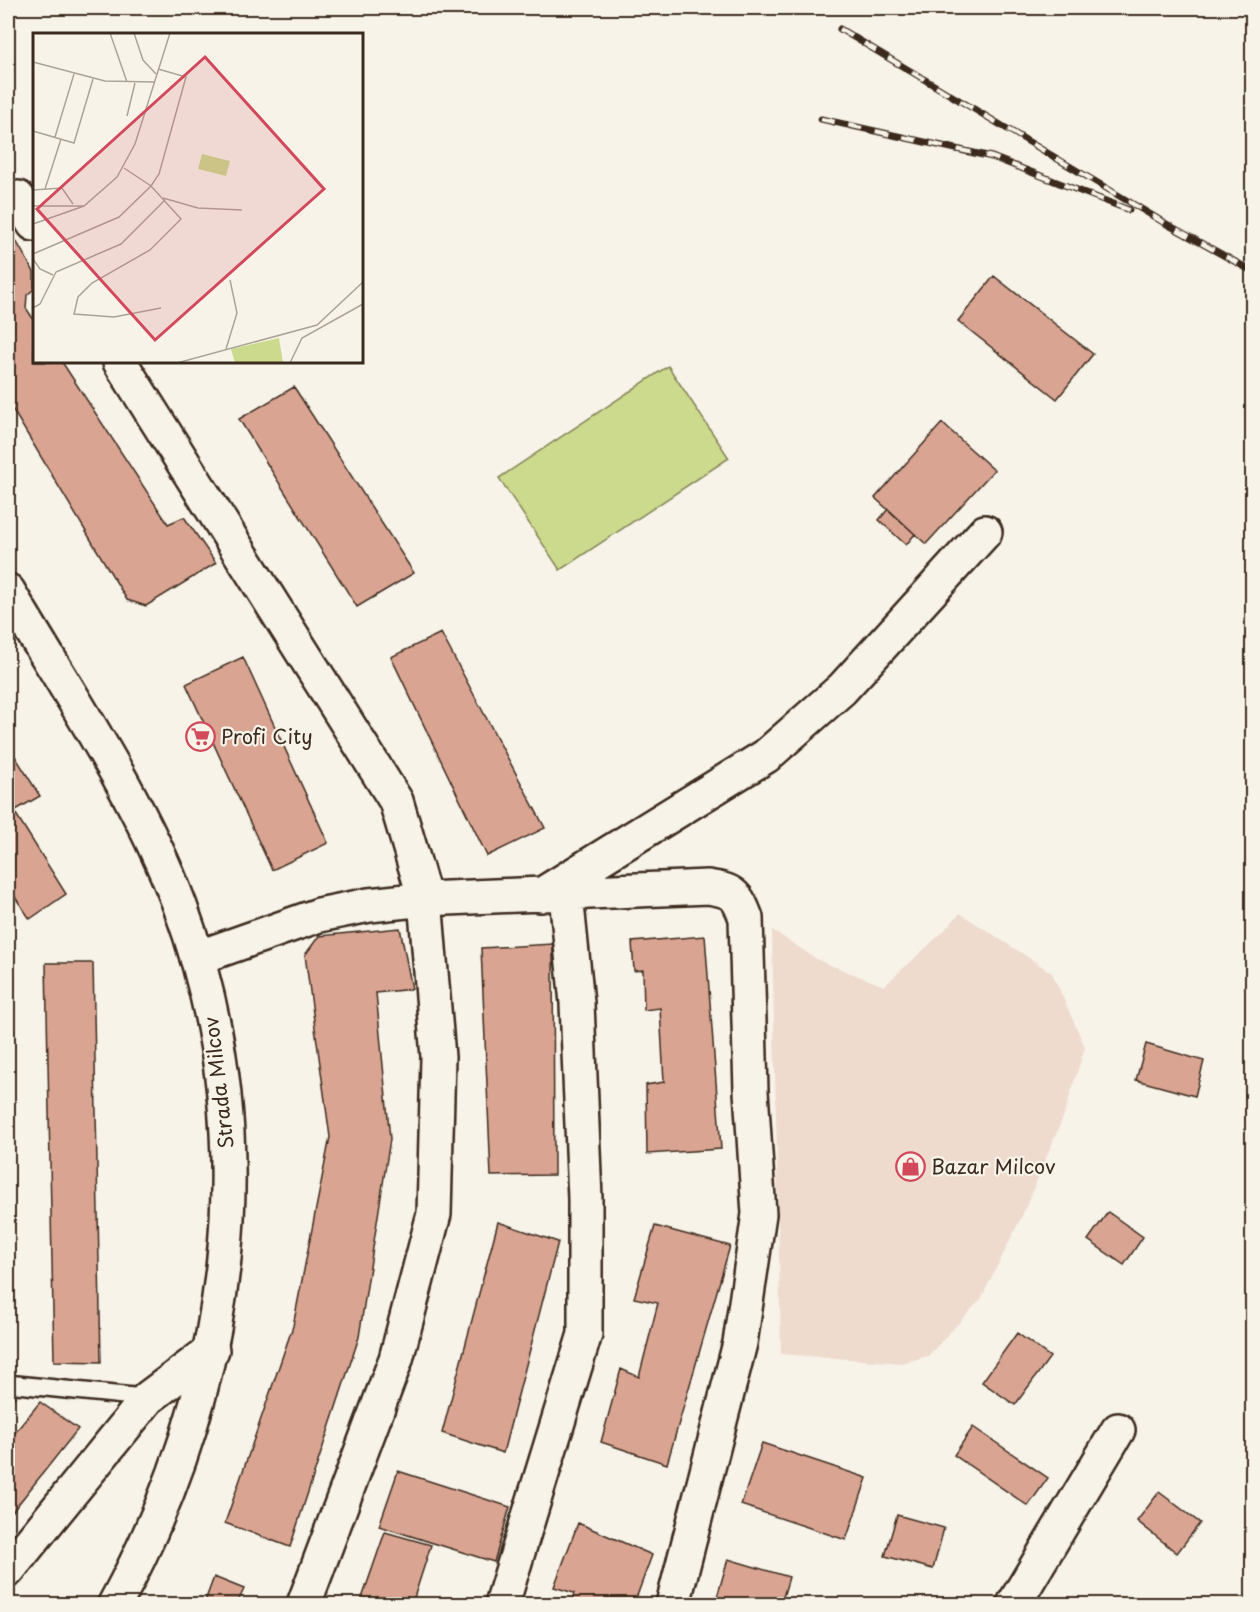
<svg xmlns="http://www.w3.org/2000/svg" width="1260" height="1612" viewBox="0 0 1260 1612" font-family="'Playpen Sans',sans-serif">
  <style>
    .built { fill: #eedbce }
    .green { fill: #ccda8e; stroke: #848256; stroke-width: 1.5 }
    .building { fill: #daa492; stroke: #3b2a1e; stroke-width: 1.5 }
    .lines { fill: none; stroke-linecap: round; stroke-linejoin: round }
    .lane-casing { stroke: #3b2a1e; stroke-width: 21 }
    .street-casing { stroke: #3b2a1e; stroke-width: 38 }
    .secondary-casing { stroke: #3b2a1e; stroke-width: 38 }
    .lane { stroke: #f7f3e8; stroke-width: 16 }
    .street { stroke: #f7f3e8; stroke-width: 33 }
    .secondary { stroke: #f7f3e8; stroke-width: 33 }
    .rail-casing { stroke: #3b2a1e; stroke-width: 7 }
    .rail { stroke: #f7f3e8; stroke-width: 4.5; stroke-dasharray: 14; stroke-linecap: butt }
    .labels { text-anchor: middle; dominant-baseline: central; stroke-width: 4.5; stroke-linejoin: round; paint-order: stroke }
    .poi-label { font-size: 20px; fill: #3b2a1e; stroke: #f7f3e8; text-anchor: start }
    .street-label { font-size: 20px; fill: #3b2a1e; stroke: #f7f3e8 }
    .inset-road { fill: none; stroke: #aca397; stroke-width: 1.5 }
    .view { fill: #d1495b; fill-opacity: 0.15; stroke: #d1495b; stroke-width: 3 }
    .inset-edge { fill: none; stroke: #3b2a1e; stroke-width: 3 }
  </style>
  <rect width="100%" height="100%" fill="#f7f3e8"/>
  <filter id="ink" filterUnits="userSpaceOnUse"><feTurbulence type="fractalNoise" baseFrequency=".0167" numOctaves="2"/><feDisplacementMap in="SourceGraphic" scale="12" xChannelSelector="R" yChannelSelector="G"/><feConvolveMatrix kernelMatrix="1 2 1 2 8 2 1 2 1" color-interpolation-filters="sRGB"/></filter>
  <g filter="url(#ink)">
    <path class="built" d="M 960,913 L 1052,973 L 1085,1047 L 1064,1115 L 1022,1216 L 981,1299 L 928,1356 L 902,1363 L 781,1354 L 772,930 L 820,961 L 884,986 L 944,931 Z"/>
    <path class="green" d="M 668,366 L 729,458 L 560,570 L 499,478 Z"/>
    <path class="building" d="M 11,232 L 34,272 L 34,289 L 27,295 L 26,308 L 34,320 L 34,362 L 62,362 L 168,524 L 184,517 L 216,563 L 146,606 L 127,600 L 8,402 L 8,234 Z
      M 994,276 L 1093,354 L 1057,399 L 958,321 Z
      M 294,387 L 414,573 L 357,607 L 239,419 Z
      M 942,423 L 994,470 L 926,544 L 875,498 Z
      M 888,509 L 915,534 L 906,545 L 879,520 Z
      M 441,633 L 545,828 L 487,856 L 391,657 Z
      M 243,657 L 328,843 L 272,870 L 186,684 Z
      M 8,745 L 40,796 L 14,811 L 66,894 L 30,919 L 8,887 Z
      M 400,928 L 412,989 L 376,993 L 390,1139 L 359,1337 L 290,1547 L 225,1523 L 293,1326 L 330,1137 L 305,955 L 319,936 Z
      M 705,936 L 721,1149 L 647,1154 L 646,1085 L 664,1082 L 660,1008 L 644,1010 L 643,970 L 634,971 L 632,942 Z
      M 553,944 L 554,1175 L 491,1176 L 481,948 Z
      M 46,963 L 93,963 L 101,1362 L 54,1361 Z
      M 1146,1044 L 1204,1061 L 1195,1096 L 1136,1080 Z
      M 1108,1212 L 1143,1237 L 1124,1265 L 1088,1240 Z
      M 498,1222 L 558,1242 L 503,1453 L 442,1433 Z
      M 655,1226 L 730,1246 L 667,1464 L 601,1442 L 621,1369 L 639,1377 L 658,1303 L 634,1298 Z
      M 1017,1333 L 1050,1357 L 1015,1405 L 982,1382 Z
      M 40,1402 L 78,1429 L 8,1517 L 8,1441 Z
      M 973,1427 L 1048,1478 L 1028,1506 L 954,1455 Z
      M 762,1443 L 867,1478 L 846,1540 L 741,1505 Z
      M 398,1471 L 510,1507 L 494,1562 L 379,1526 Z
      M 1159,1492 L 1200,1523 L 1177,1553 L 1137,1521 Z
      M 897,1515 L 944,1528 L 933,1569 L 885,1556 Z
      M 578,1523 L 652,1555 L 634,1604 L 571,1604 L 574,1593 L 554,1587 Z
      M 385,1532 L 431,1545 L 412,1604 L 360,1604 Z
      M 728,1559 L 789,1577 L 781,1604 L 715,1604 Z
      M 214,1577 L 244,1589 L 237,1604 L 204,1604 Z"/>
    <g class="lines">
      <defs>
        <path id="lane" d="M 8,1390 L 12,1384 L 148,1398"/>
        <path id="street" d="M 8,205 L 18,198 L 34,224
          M 120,362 L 396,801 L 425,899 L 438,1057 L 434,1214 L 396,1359 L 304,1604
          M 541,895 L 766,756 L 842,689 L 985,532
          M 197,958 L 319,915 L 369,905 L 425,899 L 708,887 C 733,891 737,894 746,918 L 751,1091 L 759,1214 L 740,1343 L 673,1604
          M 8,1570 L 148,1398 L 212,1350
          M 502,1604 L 585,1334 L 585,1199 L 577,1003 L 566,895
          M 1014,1604 L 1118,1430"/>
        <path id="secondary" d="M 8,591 C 68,693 138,794 180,906 C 266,1139 232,1389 115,1604"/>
      </defs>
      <use href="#lane" class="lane-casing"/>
      <use href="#street" class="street-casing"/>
      <use href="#secondary" class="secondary-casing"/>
      <use href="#lane" class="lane"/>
      <use href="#street" class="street"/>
      <use href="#secondary" class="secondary"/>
      <defs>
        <path id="rail" d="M 840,29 L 1163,222 L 1252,271
          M 821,119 L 992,157 L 1129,210"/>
      </defs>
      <use href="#rail" class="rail-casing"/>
      <use href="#rail" class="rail"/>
    </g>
  </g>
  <defs>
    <symbol id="supermarket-ring" viewBox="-11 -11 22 22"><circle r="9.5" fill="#f7f3e8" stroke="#d1495b" stroke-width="1.5"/><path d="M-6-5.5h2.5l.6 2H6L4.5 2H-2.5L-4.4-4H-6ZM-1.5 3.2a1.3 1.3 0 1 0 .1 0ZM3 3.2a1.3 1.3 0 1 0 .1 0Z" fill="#d1495b"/></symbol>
    <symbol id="shop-ring" viewBox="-11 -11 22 22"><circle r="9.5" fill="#f7f3e8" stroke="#d1495b" stroke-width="1.5"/><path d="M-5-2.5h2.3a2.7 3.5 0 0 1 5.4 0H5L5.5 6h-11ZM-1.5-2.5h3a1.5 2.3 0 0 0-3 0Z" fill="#d1495b"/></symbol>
  </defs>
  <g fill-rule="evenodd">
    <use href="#supermarket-ring" x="184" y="720" width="33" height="33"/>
    <use href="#shop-ring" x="894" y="1150" width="33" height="33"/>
  </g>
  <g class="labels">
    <g class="poi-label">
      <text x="221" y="736">Profi City</text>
      <text x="931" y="1166">Bazar Milcov</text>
    </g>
    <g class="street-label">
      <text transform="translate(218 1083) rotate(-97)">Strada Milcov</text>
    </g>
  </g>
  <g transform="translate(33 33)">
    <rect width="330" height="330" fill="#f7f3e8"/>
    <path d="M 169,121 L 197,128 L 193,143 L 165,136 ZM 246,305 L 250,330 L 202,330 L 198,316 Z" fill="#ccda8e"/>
    <path class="inset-road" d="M 77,0 L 94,49M 101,0 L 110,27 L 123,41M 0,29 L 72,48 L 121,49M 94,83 L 102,50M 0,98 L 41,110 L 60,46M 22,104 L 41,41M 91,135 L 118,153 L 148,186 L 117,217 L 59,250 L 45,264 L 41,281 L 81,284 L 128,275M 12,156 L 28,106M 0,157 L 29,155 L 40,171M 130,165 L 165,175 L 209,177M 0,173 L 50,173M 0,191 L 51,173 L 84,144 L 102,111 L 137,0M 0,221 L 86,184 L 118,153 L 126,141 L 153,44 L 125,36M 0,226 L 7,236 L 20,242M 0,275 L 7,271 L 23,239 L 88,211 L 132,167M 193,316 L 204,280 L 197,247M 144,330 L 284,292 L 330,249M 257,330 L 269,305 L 330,271"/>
    <path class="view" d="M 172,24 L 291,156 L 122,307 L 4,176 Z"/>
    <rect width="330" height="330" class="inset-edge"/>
  </g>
  <rect width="1260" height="1612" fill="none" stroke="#f7f3e8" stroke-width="30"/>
  <rect x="15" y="15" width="1230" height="1582" fill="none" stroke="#3b2a1e" stroke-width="2" filter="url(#ink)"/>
</svg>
